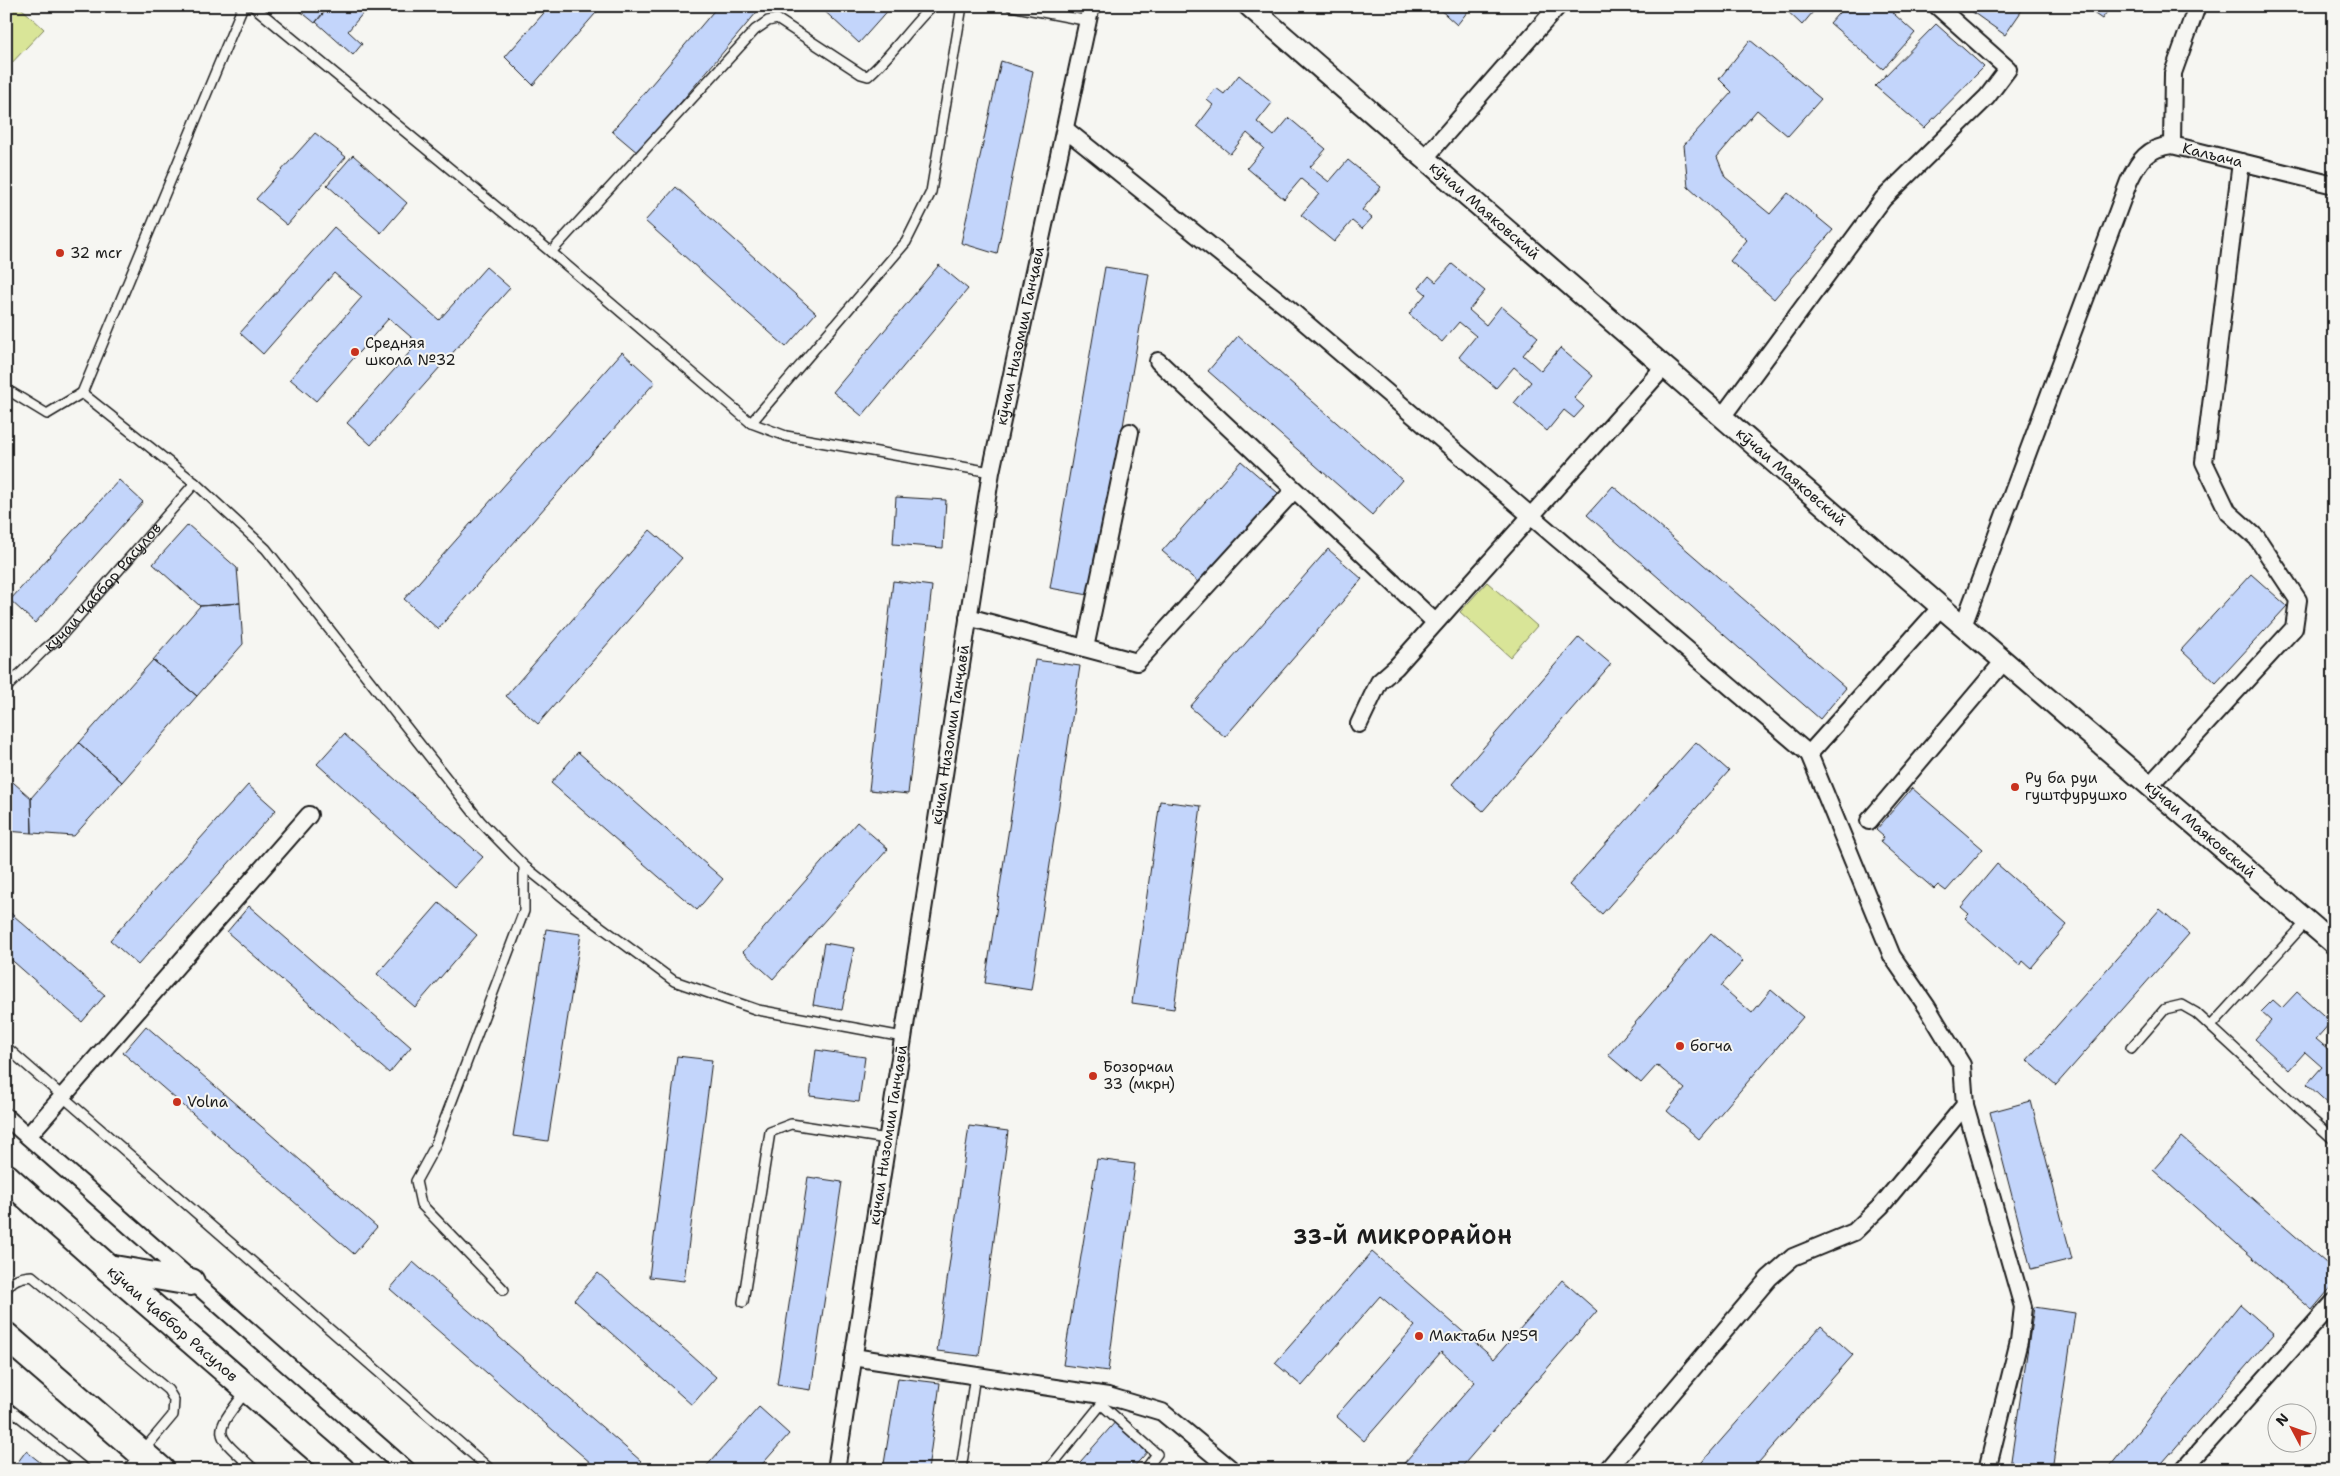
<svg xmlns="http://www.w3.org/2000/svg" width="2340" height="1476" viewBox="0 0 2340 1476" font-family="'Shantell Sans',sans-serif">
  <style>
    .pitch { fill: #d9e598; stroke: #7a805a }
    .building { fill: #c3d5fb; stroke: #1c1c1c }
    .lines { fill: none; stroke-linecap: round; stroke-linejoin: round }
    .service-casing { stroke: #1c1c1c; stroke-width: 12 }
    .minor-casing { stroke: #1c1c1c; stroke-width: 20 }
    .tertiary-casing { stroke: #1c1c1c; stroke-width: 24 }
    .primary-casing { stroke: #1c1c1c; stroke-width: 30 }
    .service { stroke: #f6f6f2; stroke-width: 9 }
    .minor { stroke: #f6f6f2; stroke-width: 16 }
    .tertiary { stroke: #f6f6f2; stroke-width: 20 }
    .primary { stroke: #f6f6f2; stroke-width: 26 }
    .poi-dot { fill: #c8321e; stroke: #f6f6f2; stroke-width: 2 }
    .labels { text-anchor: middle; dominant-baseline: central; stroke-width: 4; stroke-linejoin: round; paint-order: stroke }
    .street-label { font-size: 15px; fill: #1c1c1c; stroke: #f6f6f2 }
    .poi-label { font-size: 15px; fill: #1c1c1c; stroke: #f6f6f2; text-anchor: start }
    .district-label { font-size: 20px; font-weight: bold; letter-spacing: 1px; fill: #1c1c1c; stroke: #f6f6f2 }
  </style>
  <rect width="100%" height="100%" fill="#f6f6f2"/>
  <filter id="ink" filterUnits="userSpaceOnUse"><feTurbulence type="fractalNoise" baseFrequency=".02" numOctaves="2"/><feDisplacementMap in="SourceGraphic" scale="10" xChannelSelector="R" yChannelSelector="G"/><feConvolveMatrix kernelMatrix="1 2 1 2 8 2 1 2 1" color-interpolation-filters="sRGB"/></filter>
  <g filter="url(#ink)">
    <path class="pitch" d="M 6,6 L 19,6 L 44,29 L 6,69 Z
      M 1487,582 L 1537,626 L 1510,657 L 1460,612 Z"/>
    <path class="building" d="M 294,6 L 328,6 L 315,23 Z
      M 330,6 L 369,6 L 348,31 L 362,44 L 353,55 L 316,22 Z
      M 550,6 L 602,6 L 533,85 L 505,57 Z
      M 718,6 L 762,6 L 638,153 L 612,131 Z
      M 819,6 L 892,6 L 859,43 Z
      M 1436,6 L 1472,6 L 1457,25 Z
      M 1782,6 L 1818,6 L 1802,25 Z
      M 1845,6 L 1885,6 L 1915,33 L 1883,69 L 1830,23 Z
      M 1964,6 L 2025,6 L 2005,35 Z
      M 2083,6 L 2111,6 L 2102,19 Z
      M 1936,24 L 1984,67 L 1924,128 L 1875,86 Z
      M 1750,40 L 1821,99 L 1788,136 L 1757,110 L 1717,157 L 1725,177 L 1770,214 L 1788,193 L 1833,230 L 1774,299 L 1730,261 L 1747,240 L 1688,187 L 1684,145 L 1732,92 L 1719,79 Z
      M 1001,61 L 1033,71 L 997,254 L 961,243 Z
      M 1239,75 L 1272,103 L 1257,122 L 1274,136 L 1289,118 L 1326,149 L 1310,167 L 1329,182 L 1348,160 L 1381,187 L 1362,210 L 1372,218 L 1362,229 L 1352,221 L 1334,242 L 1301,215 L 1319,194 L 1301,179 L 1284,199 L 1247,168 L 1264,148 L 1247,133 L 1230,154 L 1197,126 L 1213,105 L 1207,100 L 1216,88 L 1224,94 Z
      M 315,133 L 346,157 L 287,225 L 256,199 Z
      M 353,155 L 407,203 L 381,233 L 327,185 Z
      M 676,187 L 816,313 L 786,347 L 645,221 Z
      M 334,227 L 439,320 L 486,267 L 510,288 L 371,445 L 347,423 L 418,343 L 389,318 L 316,401 L 290,379 L 362,297 L 334,273 L 263,354 L 240,333 Z
      M 1452,264 L 1485,291 L 1469,310 L 1486,325 L 1501,306 L 1538,337 L 1523,355 L 1541,371 L 1560,348 L 1593,376 L 1574,398 L 1584,407 L 1574,418 L 1564,410 L 1547,431 L 1514,403 L 1531,382 L 1514,367 L 1496,388 L 1459,357 L 1476,336 L 1459,322 L 1442,342 L 1409,314 L 1426,294 L 1419,288 L 1429,276 L 1436,282 Z
      M 939,265 L 968,289 L 862,416 L 833,392 Z
      M 1105,267 L 1149,274 L 1094,596 L 1050,588 Z
      M 1238,336 L 1402,480 L 1372,515 L 1208,371 Z
      M 622,352 L 655,382 L 438,629 L 404,599 Z
      M 1241,461 L 1278,493 L 1199,583 L 1162,551 Z
      M 119,480 L 143,502 L 35,623 L 10,600 Z
      M 1613,486 L 1846,688 L 1820,719 L 1587,515 Z
      M 896,497 L 946,500 L 943,548 L 893,544 Z
      M 188,525 L 237,568 L 240,603 L 200,606 L 153,564 Z
      M 650,530 L 682,558 L 538,724 L 506,696 Z
      M 1328,549 L 1362,579 L 1225,737 L 1190,707 Z
      M 2251,574 L 2287,606 L 2216,683 L 2181,650 Z
      M 893,581 L 932,586 L 908,794 L 869,790 Z
      M 240,603 L 243,644 L 197,696 L 153,660 L 200,606 Z
      M 1579,637 L 1611,664 L 1483,811 L 1452,784 Z
      M 153,660 L 197,696 L 122,782 L 79,743 Z
      M 1035,660 L 1080,666 L 1031,990 L 985,983 Z
      M 344,734 L 483,857 L 455,887 L 317,764 Z
      M 1696,742 L 1729,771 L 1602,914 L 1569,885 Z
      M 79,743 L 122,782 L 74,836 L 32,833 L 31,798 Z
      M 578,752 L 723,879 L 697,910 L 551,783 Z
      M 6,776 L 31,798 L 32,833 L 6,831 Z
      M 248,785 L 276,810 L 138,965 L 110,940 Z
      M 1912,788 L 1983,849 L 1946,891 L 1938,885 L 1934,889 L 1880,842 L 1884,837 L 1876,830 Z
      M 1160,801 L 1201,806 L 1174,1009 L 1132,1003 Z
      M 857,822 L 888,849 L 773,979 L 743,952 Z
      M 1997,864 L 2067,925 L 2031,968 L 2023,961 L 2020,966 L 1965,918 L 1969,914 L 1961,907 Z
      M 439,903 L 477,935 L 415,1007 L 377,974 Z
      M 249,906 L 411,1047 L 389,1073 L 227,932 Z
      M 6,909 L 105,995 L 82,1022 L 6,955 Z
      M 2160,909 L 2189,934 L 2056,1085 L 2027,1060 Z
      M 546,929 L 581,934 L 548,1141 L 513,1136 Z
      M 1711,933 L 1743,961 L 1721,986 L 1752,1013 L 1771,990 L 1803,1017 L 1699,1139 L 1667,1111 L 1685,1089 L 1657,1065 L 1641,1083 L 1608,1055 Z
      M 824,943 L 854,948 L 842,1010 L 813,1005 Z
      M 2297,992 L 2331,1022 L 2316,1039 L 2334,1054 L 2334,1109 L 2307,1084 L 2322,1067 L 2305,1052 L 2289,1070 L 2255,1039 L 2271,1021 L 2261,1012 L 2273,1000 L 2282,1008 Z
      M 146,1026 L 377,1227 L 354,1254 L 123,1053 Z
      M 816,1050 L 865,1057 L 859,1102 L 810,1096 Z
      M 677,1056 L 712,1060 L 684,1281 L 649,1277 Z
      M 2031,1101 L 2072,1259 L 2031,1269 L 1990,1112 Z
      M 969,1126 L 1008,1131 L 979,1356 L 937,1351 Z
      M 2182,1137 L 2334,1270 L 2334,1284 L 2312,1310 L 2153,1170 Z
      M 1097,1159 L 1135,1164 L 1108,1371 L 1063,1365 Z
      M 808,1177 L 842,1182 L 811,1390 L 777,1385 Z
      M 1372,1252 L 1494,1359 L 1562,1280 L 1597,1311 L 1459,1470 L 1398,1470 L 1475,1382 L 1441,1352 L 1364,1441 L 1336,1416 L 1415,1326 L 1380,1296 L 1302,1386 L 1275,1363 Z
      M 413,1262 L 641,1461 L 633,1470 L 599,1470 L 390,1289 Z
      M 598,1273 L 716,1377 L 692,1405 L 574,1300 Z
      M 2240,1304 L 2274,1334 L 2156,1470 L 2107,1470 Z
      M 2034,1307 L 2075,1313 L 2052,1470 L 2010,1467 Z
      M 1821,1326 L 1853,1355 L 1752,1470 L 1695,1470 Z
      M 898,1378 L 940,1383 L 928,1470 L 883,1470 Z
      M 759,1407 L 789,1434 L 757,1470 L 703,1470 Z
      M 1117,1420 L 1150,1449 L 1131,1470 L 1073,1470 Z
      M 26,1451 L 50,1470 L 12,1470 Z"/>
    <g class="lines">
      <defs>
        <g id="service">
          <path d="M 253,6 L 551,252 L 751,423 L 786,436 L 991,472"/>
          <path d="M 1011,6 L 1089,21"/>
          <path d="M 551,252 L 755,30 L 768,21 L 777,19 L 861,74 L 868,76 C 892,55 909,28 932,6"/>
          <path d="M 6,389 L 47,414 L 82,393 L 195,483 L 266,549 L 481,822 L 524,866 L 524,911 L 434,1148 L 416,1181 L 421,1204 L 504,1290"/>
          <path d="M 82,393 L 243,6"/>
          <path d="M 751,423 L 906,242 L 931,192 L 962,6"/>
          <path id="s1" d="M 6,688 L 45,649 L 61,636 L 195,483"/>
          <path d="M 524,866 L 589,918 L 674,981 L 758,1010 L 903,1037"/>
          <path d="M 2211,1026 L 2307,921"/>
          <path d="M 6,1047 L 491,1470"/>
          <path d="M 2131,1048 L 2165,1009 L 2182,1005 L 2196,1013 L 2334,1140"/>
          <path d="M 6,1290 C 12,1279 20,1277 32,1276 L 168,1390 L 174,1400 L 173,1415 L 127,1470"/>
          <path d="M 743,1302 L 770,1132 L 791,1124 L 887,1139"/>
          <path d="M 247,1390 C 212,1436 212,1431 255,1470"/>
          <path d="M 1102,1405 L 1157,1454 L 1145,1470"/>
          <path d="M 6,1406 L 86,1470"/>
          <path d="M 961,1470 L 975,1375"/>
          <path d="M 1048,1470 L 1108,1396"/>
        </g>
        <g id="minor">
          <path id="s2" d="M 2197,6 L 2173,73 L 2172,145 L 2334,185"/>
          <path d="M 1065,129 L 1288,308 L 1809,754"/>
          <path d="M 1424,159 L 1558,6"/>
          <path d="M 1158,361 L 1435,622"/>
          <path d="M 1722,417 L 1883,199 L 1987,97 L 2008,69 L 1937,6"/>
          <path d="M 1941,607 L 1809,754 L 1892,956 L 1927,1007 L 1962,1065 L 1965,1105 L 2023,1307 L 2019,1341 L 1987,1470"/>
          <path d="M 968,617 L 1137,662 L 1294,490"/>
          <path d="M 1963,626 L 2129,181 C 2139,160 2147,148 2172,145"/>
          <path d="M 1085,648 L 1130,432"/>
          <path d="M 1359,724 L 1379,682 L 1396,667 L 1664,367"/>
          <path d="M 2149,786 L 2294,628 L 2298,600 L 2257,538 L 2228,512 L 2204,462 L 2241,162"/>
          <path d="M 1869,821 L 2004,661"/>
          <path d="M 6,1117 L 407,1470"/>
          <path d="M 28,1136 L 309,815"/>
          <path d="M 853,1357 L 1108,1396 L 1162,1412 L 1232,1470"/>
          <path id="s3" d="M 836,1470 L 991,472 L 1091,6"/>
          <path d="M 1607,1470 L 1769,1278 L 1793,1257 L 1854,1232 L 1881,1206 L 1965,1105"/>
          <path d="M 2183,1470 L 2334,1302"/>
        </g>
        <g id="tertiary">
          <path id="s4" d="M 1249,6 L 1941,607 L 2334,944"/>
        </g>
        <g id="primary">
          <path id="s5" d="M 6,1177 L 107,1267 L 341,1470"/>
          <path d="M 108,1268 L 191,1282"/>
          <path d="M 6,1336 L 161,1470"/>
        </g>
      </defs>
      <use href="#service" class="service-casing"/>
      <use href="#minor" class="minor-casing"/>
      <use href="#tertiary" class="tertiary-casing"/>
      <use href="#primary" class="primary-casing"/>
      <use href="#service" class="service"/>
      <use href="#minor" class="minor"/>
      <use href="#tertiary" class="tertiary"/>
      <use href="#primary" class="primary"/>
    </g>
  </g>
  <g class="poi-dot">
    <circle cx="60" cy="253" r="5"/>
    <circle cx="355" cy="352" r="5"/>
    <circle cx="2015" cy="787" r="5"/>
    <circle cx="1680" cy="1046" r="5"/>
    <circle cx="1093" cy="1076" r="5"/>
    <circle cx="177" cy="1102" r="5"/>
    <circle cx="1419" cy="1336" r="5"/>
  </g>
  <g class="labels">
    <g class="street-label">
      <text stroke="none"><textPath href="#s2" startOffset="185">Калъача</textPath></text>
      <text stroke="none"><textPath href="#s4" startOffset="312">кӯчаи Маяковский</textPath></text>
      <text stroke="none"><textPath href="#s3" startOffset="1149">кӯчаи Низомии Ганҷавӣ</textPath></text>
      <text stroke="none"><textPath href="#s4" startOffset="718">кӯчаи Маяковский</textPath></text>
      <text stroke="none"><textPath href="#s1" startOffset="140">кӯчаи Ҷаббор Расулов</textPath></text>
      <text stroke="none"><textPath href="#s3" startOffset="744">кӯчаи Низомии Ганҷавӣ</textPath></text>
      <text stroke="none"><textPath href="#s4" startOffset="1258">кӯчаи Маяковский</textPath></text>
      <text stroke="none"><textPath href="#s3" startOffset="339">кӯчаи Низомии Ганҷавӣ</textPath></text>
      <text stroke="none"><textPath href="#s5" startOffset="222">кӯчаи Ҷаббор Расулов</textPath></text>
    </g>
    <g class="poi-label">
      <text x="70" y="253">32 mcr</text>
      <text x="365" y="343">Средняя<tspan x="365" dy="17">школа №32</tspan></text>
      <text x="2025" y="778">Ру ба руи<tspan x="2025" dy="17">гуштфурушхо</tspan></text>
      <text x="1690" y="1046">богча</text>
      <text x="1103" y="1067">Бозорчаи<tspan x="1103" dy="17">33 (мкрн)</tspan></text>
      <text x="187" y="1102">Volna</text>
      <text x="1429" y="1336">Мактаби №59</text>
    </g>
    <g class="district-label">
      <text x="1403" y="1237">33-Й МИКРОРАЙОН</text>
    </g>
  </g>
  <rect width="2340" height="1476" fill="none" stroke="#f6f6f2" stroke-width="25"/>
  <rect x="12" y="12" width="2315" height="1451" fill="none" stroke="#1c1c1c" stroke-width="2" filter="url(#ink)"/>
  <g transform="translate(2292 1428) rotate(311)"><circle r="24" fill="#f6f6f2" stroke="#9f9f9c"/>
  <path d="M0-4L9 19L0 12L-9 19Z" fill="#c8321e"/>
  <text y="-8" font-size="14" font-weight="bold" text-anchor="middle" fill="#1c1c1c">N</text>
  </g>
</svg>
